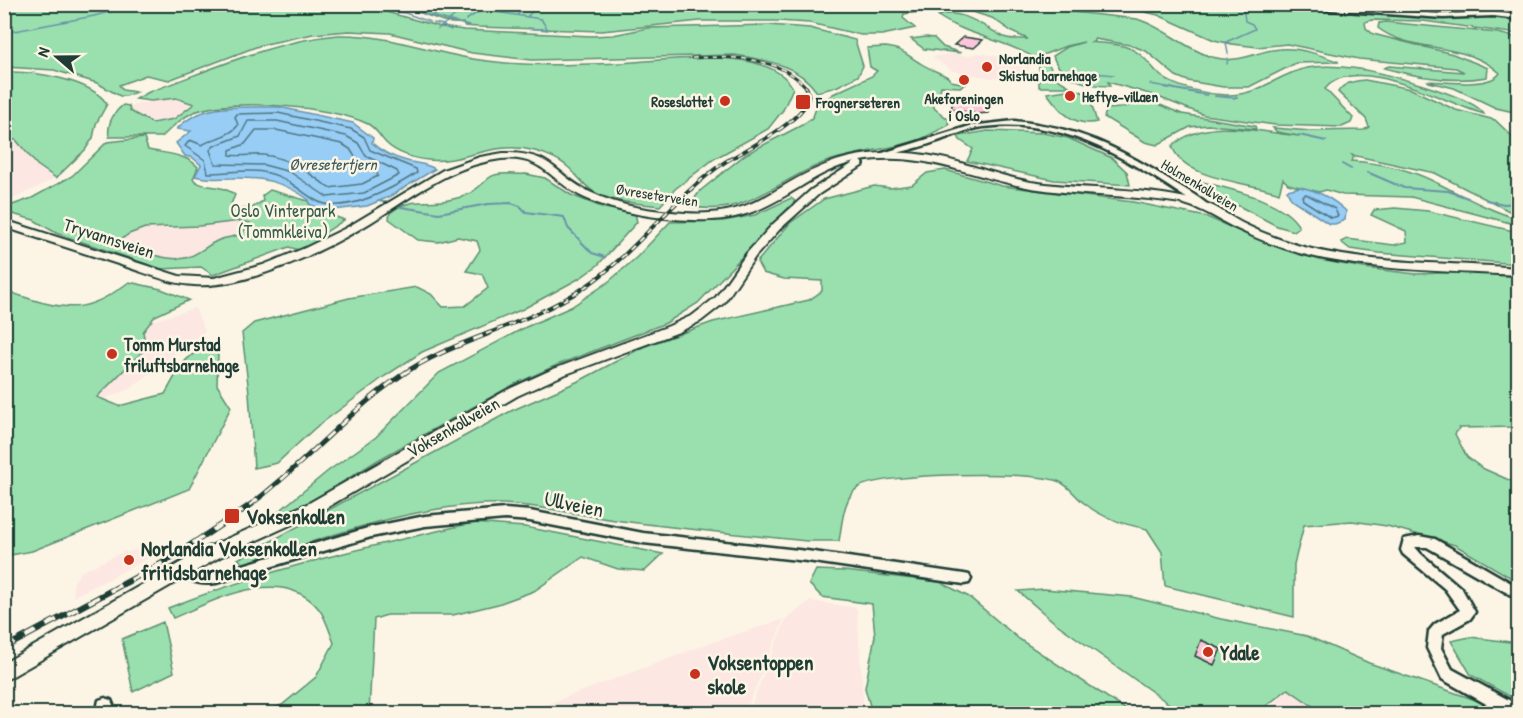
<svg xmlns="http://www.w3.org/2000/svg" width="1523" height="718" viewBox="0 0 1523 718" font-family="'Patrick Hand',sans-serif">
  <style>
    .built { fill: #fce7e2 }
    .green { fill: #9ae0ae; stroke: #5c8e71; stroke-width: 1.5; fill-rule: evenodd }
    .water { fill: #98cdf6; stroke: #6893a8; stroke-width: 1.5 }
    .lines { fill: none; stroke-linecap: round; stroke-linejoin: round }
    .shore { stroke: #4f7782; stroke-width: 1.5 }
    .stream-far1 { stroke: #6893a8; stroke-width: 1.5 }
    .stream { stroke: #6893a8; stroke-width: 2 }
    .building { fill: #fdc5db; stroke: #1f3d34; stroke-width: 1.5 }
    .street-casing { stroke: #1f3d34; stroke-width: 5 }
    .secondary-casing { stroke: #1f3d34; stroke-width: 4 }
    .street { fill: #fcf5e5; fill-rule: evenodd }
    .secondary { fill: #fcf5e5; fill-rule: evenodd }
    .rail-far3-casing { stroke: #1f3d34; stroke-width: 3 }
    .rail-far2-casing { stroke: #1f3d34; stroke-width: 4 }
    .rail-far1-casing { stroke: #1f3d34; stroke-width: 5 }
    .rail-casing { stroke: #1f3d34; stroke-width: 6 }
    .rail-far3 { stroke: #fcf5e5; stroke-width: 1.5; stroke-dasharray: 5; stroke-linecap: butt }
    .rail-far2 { stroke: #fcf5e5; stroke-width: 2; stroke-dasharray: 6; stroke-linecap: butt }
    .rail-far1 { stroke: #fcf5e5; stroke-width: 3; stroke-dasharray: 10; stroke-linecap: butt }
    .rail { stroke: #fcf5e5; stroke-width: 4; stroke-dasharray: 12; stroke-linecap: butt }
    .poi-dot { fill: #c8321e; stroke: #fcf5e5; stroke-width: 2 }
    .labels { text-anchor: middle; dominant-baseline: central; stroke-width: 5; stroke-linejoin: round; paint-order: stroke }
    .far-poi-label { font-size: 15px; font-weight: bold; fill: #1f3d34; stroke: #fcf5e5; text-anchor: start }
    .far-street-label { font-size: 15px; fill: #1f3d34; stroke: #fcf5e5 }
    .far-water-label { font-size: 16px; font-style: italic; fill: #375a5b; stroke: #fcf5e5 }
    .park-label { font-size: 18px; fill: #385e4c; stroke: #fcf5e5 }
    .street-label { font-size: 18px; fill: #1f3d34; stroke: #fcf5e5 }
    .poi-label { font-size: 18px; font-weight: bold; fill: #1f3d34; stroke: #fcf5e5; text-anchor: start }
    .near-street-label { font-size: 21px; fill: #1f3d34; stroke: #fcf5e5 }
    .near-poi-label { font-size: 21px; font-weight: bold; fill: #1f3d34; stroke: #fcf5e5; text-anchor: start }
  </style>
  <rect width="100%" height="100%" fill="#fcf5e5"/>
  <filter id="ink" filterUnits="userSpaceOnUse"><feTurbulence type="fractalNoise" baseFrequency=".0167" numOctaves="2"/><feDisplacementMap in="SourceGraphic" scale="12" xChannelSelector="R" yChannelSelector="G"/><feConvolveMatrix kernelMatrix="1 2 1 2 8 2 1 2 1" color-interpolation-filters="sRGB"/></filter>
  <g filter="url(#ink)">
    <path class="built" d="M 978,53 L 1029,61 L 1029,80 L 992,78 L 953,71 L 932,57 L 952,54 L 967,56 Z
      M 176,98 L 195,104 L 174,119 L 152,123 L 129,108 L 135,104 Z
      M 5,139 L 16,140 L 37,165 L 56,178 L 5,203 Z
      M 240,221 L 251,223 L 243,233 L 232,238 L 219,240 L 200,253 L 183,259 L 168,258 L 115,243 L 129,234 L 145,228 L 199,226 Z
      M 195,308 L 205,331 L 130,389 L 94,403 L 100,337 Z
      M 135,549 L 142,555 L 157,551 L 157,554 L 73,597 L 73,584 L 80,572 L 125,551 L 127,553 Z
      M 810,601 L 857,608 L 864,713 L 765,714 L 750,708 L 786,619 Z
      M 784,619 L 745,713 L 523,714 L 529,707 L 545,705 L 713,642 Z
      M 1288,689 L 1323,713 L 1265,714 Z"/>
    <path class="green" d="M 930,4 L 942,9 L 904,14 L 903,18 L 915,28 L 882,35 L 861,35 L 810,23 L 778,21 L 700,21 L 602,31 L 478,27 L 464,26 L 463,23 C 447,25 436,18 421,13 C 405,7 385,6 368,7 L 441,27 L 464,30 L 591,36 L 613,35 L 648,28 L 768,25 L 810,28 L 855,40 L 863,66 L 858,76 L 836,87 L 817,92 C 797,64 767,60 735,55 L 532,60 L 472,53 L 390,33 L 349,31 L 313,34 L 261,45 L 169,80 L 146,75 L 119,85 L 123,90 L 136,92 L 126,96 L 120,96 L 97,83 L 54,70 L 5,67 L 5,5 Z
      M 1240,4 L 1299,10 L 1518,17 L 1518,34 L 1423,21 L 1372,20 L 1365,22 L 1366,28 L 1373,34 L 1453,54 L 1488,68 L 1487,77 C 1454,83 1416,77 1384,68 L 1389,66 L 1464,72 L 1456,68 L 1359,59 L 1287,44 L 1258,47 L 1232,44 L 1214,40 L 1158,15 L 1133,9 L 1064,5 Z
      M 1518,4 L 1518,15 L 1489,12 L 1433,13 L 1275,5 Z
      M 949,5 L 1009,5 L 1137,19 C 1164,27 1185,49 1212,57 C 1241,65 1254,51 1280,49 C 1299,47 1321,55 1339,62 L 1296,63 L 1249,87 L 1223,87 L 1188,81 L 1176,76 L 1146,51 L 1130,45 L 1094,39 L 1094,42 L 1090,42 C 1105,44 1125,43 1138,53 C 1147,59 1153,69 1161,76 C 1176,88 1206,94 1226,95 C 1260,96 1277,74 1307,68 C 1322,65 1337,66 1352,68 C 1375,70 1474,96 1484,114 C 1447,104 1356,51 1325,89 L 1353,118 L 1351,123 L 1342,127 L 1275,125 L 1204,115 L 1153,95 L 1108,82 L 1110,86 C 1088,86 1060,79 1053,56 L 1067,47 L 1084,42 L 1066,46 L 1035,58 C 1003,39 968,36 938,16 C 961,7 984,27 1004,37 C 1011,40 1021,39 1028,39 L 1014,33 L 992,18 Z
      M 1386,22 L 1498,33 L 1518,38 L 1518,113 L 1496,108 L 1454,88 L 1429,82 L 1428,81 C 1445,82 1490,88 1500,73 C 1466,41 1409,53 1378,28 L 1379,23 Z
      M 338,35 C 386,34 427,51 473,59 C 522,67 571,65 620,63 C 664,61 768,43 793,88 L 783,110 L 768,129 L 714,159 L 675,189 L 660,206 C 639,203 612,203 594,192 C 583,185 577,175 568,167 C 559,159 546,154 535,151 C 494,139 464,164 428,160 C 415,159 396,153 386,143 C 380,137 377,129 368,124 C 331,106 233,98 194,112 C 181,118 172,127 162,137 L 109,137 C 107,124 112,114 123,105 L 129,106 L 130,111 L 152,123 L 174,119 L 194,104 L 176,98 L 151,101 L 136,99 L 149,92 C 211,70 272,41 338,35 Z
      M 926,37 L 934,38 L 943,47 L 961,53 L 924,49 L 911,39 Z
      M 885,47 C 904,49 906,55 920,63 C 929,69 939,72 948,77 L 951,81 L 966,84 L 960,87 L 941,86 L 939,96 L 932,103 L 935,109 L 948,119 L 949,125 C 938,130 927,137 916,141 C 887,150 855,152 826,162 C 778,179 745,219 689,206 L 700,191 L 746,154 L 802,125 L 813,117 L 816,108 L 833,94 L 872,76 L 877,71 L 870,67 L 867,48 Z
      M 1043,61 L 1048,63 L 1057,79 L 1071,87 L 1039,87 L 1039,64 Z
      M 5,72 C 32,71 91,79 107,104 L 96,124 L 93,138 L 85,150 L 56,178 L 37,165 L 16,140 L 5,139 Z
      M 1365,80 L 1411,89 L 1456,110 L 1495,120 L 1518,142 L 1518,213 L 1509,211 L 1435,173 L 1352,155 L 1354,157 L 1351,161 C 1378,163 1409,169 1433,181 C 1462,195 1488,210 1518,219 L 1518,225 L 1411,197 L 1343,195 L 1326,190 L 1319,192 L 1288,184 L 1283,179 L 1279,193 C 1248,181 1184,181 1172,146 C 1207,116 1258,132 1299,136 L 1277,132 L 1273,128 L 1311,131 L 1364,130 L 1369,127 L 1366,119 L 1338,92 C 1344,82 1355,81 1365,80 Z
      M 1073,89 C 1093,92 1091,106 1097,122 C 1073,127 1060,111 1047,93 Z
      M 1148,100 L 1182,114 L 1255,126 L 1256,129 L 1208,125 L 1190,127 L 1157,145 L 1145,142 L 1104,117 L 1107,109 L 1120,108 Z
      M 988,131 L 1043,133 L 1068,138 L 1112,158 L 1127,172 L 1130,185 L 1054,180 L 967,161 L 973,149 L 960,140 L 958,136 Z
      M 144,138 L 148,150 C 163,153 187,154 198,167 L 193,179 C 203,190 222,183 235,195 L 231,204 L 237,209 L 252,208 L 263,201 L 262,196 L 270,190 L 308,201 C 314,214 332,214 344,220 L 326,232 L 323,242 L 302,251 L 289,247 L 213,275 L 201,267 L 161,269 L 56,233 L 34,220 L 5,212 L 4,208 L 32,198 L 72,176 L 107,142 ZM 240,221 L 250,223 C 237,241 235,234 219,240 C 207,245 198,255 185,258 C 170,262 131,249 116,243 L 129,234 L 145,228 L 199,226 Z
      M 945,170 L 1002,186 L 1133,202 L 1207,217 L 1269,244 L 1320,260 L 1364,268 L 1416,274 L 1466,272 L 1518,276 L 1518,427 L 1459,428 L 1455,434 L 1467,457 L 1482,468 L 1518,484 L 1518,582 L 1455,545 L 1387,526 L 1352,521 L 1304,525 L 1294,564 L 1294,617 L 1165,586 L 1162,552 L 1147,529 C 1124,524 1103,519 1084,503 C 1076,497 1069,486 1060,482 C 1035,470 882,473 859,487 C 843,496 842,525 839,541 L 807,541 C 745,535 683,529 622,521 C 575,515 529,502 482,504 C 401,509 321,539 244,564 L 238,559 L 511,411 L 581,380 L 643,347 L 713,322 L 809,300 L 822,291 L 822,281 L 784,279 L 763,273 L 757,262 L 790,223 L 824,199 L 874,186 L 890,188 L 912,185 L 927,173 Z
      M 526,174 L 545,178 L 571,195 L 604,208 L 635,213 L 637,222 L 598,265 L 580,278 L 523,309 L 422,352 L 385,376 L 315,428 L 277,463 L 254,468 L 249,393 L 242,333 L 254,323 L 349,298 L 417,287 L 431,294 L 443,307 L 465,306 L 488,288 L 482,274 L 466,271 L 480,250 L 477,241 L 458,237 L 438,242 L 418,240 L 389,219 L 390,213 C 413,195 426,206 453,199 C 472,195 475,190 489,178 C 497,171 516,175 526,174 Z
      M 1174,174 C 1207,186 1281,194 1299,227 L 1294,231 L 1277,226 L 1214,193 L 1176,179 Z
      M 791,198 L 795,201 L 698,303 L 666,323 L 557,365 L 513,385 L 378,460 L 272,526 L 272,517 L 328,471 L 376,437 L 439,373 L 526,327 L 571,307 L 607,283 L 637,257 L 670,222 L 723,221 L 755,215 Z
      M 1395,208 L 1428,211 L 1518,232 L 1518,264 L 1379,253 L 1350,249 L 1341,242 L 1347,239 L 1394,245 L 1407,242 L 1406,231 L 1371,215 L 1374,210 Z
      M 129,282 L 161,289 L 189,300 L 155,316 L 143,332 L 146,348 L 97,397 L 119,406 L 165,394 C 178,373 184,350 212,348 L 218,355 L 217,385 L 231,407 L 189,489 L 32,551 L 5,556 L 5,288 C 11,294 22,296 30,299 C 74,313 93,309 129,282 Z
      M 473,523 L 525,527 L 663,554 L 645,571 L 618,569 L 583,557 L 534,591 L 498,604 L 453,615 L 387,615 L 374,619 L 369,713 L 262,713 L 282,705 L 316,677 L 334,643 C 330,633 326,618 319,609 C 282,564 215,600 173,618 L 168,608 C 266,569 371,546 473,523 Z
      M 816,570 L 844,571 L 940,582 L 969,597 L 1019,639 L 1131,713 L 872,713 L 865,688 L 875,636 L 872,604 L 822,597 L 809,584 Z
      M 1044,589 L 1132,597 L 1221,619 L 1307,636 L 1369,663 L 1490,705 L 1508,713 L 1323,713 L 1288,689 L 1257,713 L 1182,713 L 1054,622 L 1018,591 Z
      M 163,622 L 174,672 L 133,692 L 122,639 Z
      M 1470,637 L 1518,643 L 1518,701 L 1471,675 L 1451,641 Z"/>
    <path class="water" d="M 279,107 L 353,123 L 373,138 L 372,143 C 381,151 395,158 407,161 C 417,164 426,163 435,169 L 389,197 L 367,206 L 325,211 L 309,204 L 309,200 C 285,182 262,177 233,178 C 219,178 207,180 195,176 L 201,165 L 193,158 L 185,156 L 176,143 L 191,131 L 177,129 C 202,101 244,108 279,107 Z
      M 1300,187 C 1316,190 1333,199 1346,211 L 1345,220 L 1335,224 L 1329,224 L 1291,199 L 1287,190 Z"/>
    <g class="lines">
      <path class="shore" d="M 278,113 L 351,129 L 364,137 L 370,150 L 416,169 L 417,173 C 393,188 343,217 315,200 C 297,189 285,175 263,172 C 246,169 226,173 208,173 L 205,160 L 185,146 L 190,140 L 202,145 C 213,138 231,136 238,125 L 235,117 L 237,114 Z
        M 248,121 L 277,121 L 346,136 L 358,143 L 366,156 L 397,171 L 399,175 L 364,193 L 327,197 L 290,172 L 264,165 L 215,164 L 210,150 L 214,146 L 240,136 Z
        M 256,130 L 276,130 L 342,144 L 350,149 L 359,163 L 377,173 L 378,176 L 362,184 L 329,188 C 310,173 289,158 264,155 C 253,154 241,157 230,155 L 230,150 L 245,144 Z
        M 1306,194 L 1335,209 L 1338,216 L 1331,218 L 1303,200 L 1302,196 Z"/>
      <path class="stream-far1" d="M 444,4 L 541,19 L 548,30
        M 1213,4 L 1234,8 L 1260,7
        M 1347,4 L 1383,4
        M 1390,4 L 1518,7
        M 365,5 L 375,7
        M 383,7 L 388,4
        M 399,7 L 469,26
        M 378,8 L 405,13 L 430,22
        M 411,9 L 420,4
        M 421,12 L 436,4
        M 503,13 L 511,4
        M 518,14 L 525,7
        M 433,15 L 451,6
        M 527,17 L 535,8
        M 466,20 L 480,11
        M 434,23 L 444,25
        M 443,26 L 451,30
        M 528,28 L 547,30
        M 438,29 L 469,4
        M 4,33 L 94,16 L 138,4
        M 1228,54 L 1226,42 L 1255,29 L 1252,24 L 1245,21 L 1244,13 L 1241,12 L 1246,7
        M 1227,64 L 1228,58
        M 1096,73 L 1114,75
        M 1150,84 L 1172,88"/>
      <path class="stream" d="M 1164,87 L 1207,95
        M 1215,96 L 1237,98
        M 1299,135 L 1326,141
        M 1342,164 L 1351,169
        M 1367,172 L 1404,188 L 1448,191 L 1468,198
        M 1486,200 L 1504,204 L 1518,203
        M 379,201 L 388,203
        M 401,207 L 439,213 L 488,204 L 511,203 L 520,206 L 526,212 L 564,217 L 568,228 L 592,253 L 605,257"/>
    </g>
    <path class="building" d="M 963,37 L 977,39 L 983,40 L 974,48 L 954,45 Z
      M 954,98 L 970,98 L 991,101 L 988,113 L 977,114 L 951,109 Z
      M 1201,640 L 1221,649 L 1214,665 L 1195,656 Z"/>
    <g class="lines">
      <defs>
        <path id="street" d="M 1245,4 L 1281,4 L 1443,14 L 1493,12 L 1518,15 L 1518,19 L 1493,16 L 1443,18 Z
          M 1014,121 C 1077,127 1117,147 1170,180 C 1183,188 1198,196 1209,206 L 1205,208 L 1202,208 C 1134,164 1069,116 983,127 C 967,129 950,137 935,142 C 916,149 896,153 877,158 L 873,156 L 970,126 Z
          M 505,509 L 530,511 L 643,533 L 807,551 L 964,574 L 969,575 L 971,579 L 969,583 L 964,584 L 807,561 L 643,543 L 530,521 L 505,519 L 425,526 L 371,537 L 216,583 C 201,585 187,583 178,569 L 180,565 L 185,564 L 200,573 L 216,573 L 371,527 L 425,516 Z
          M 1419,536 L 1435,539 L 1518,587 L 1518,599 L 1427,547 L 1415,547 L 1421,554 L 1462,589 L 1475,612 L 1470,619 L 1443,634 L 1441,648 L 1452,669 L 1518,705 L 1518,714 L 1504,714 L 1442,679 L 1427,648 L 1429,631 L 1435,624 L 1460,610 L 1445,589 L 1403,554 L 1401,550 L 1404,539 Z
          M 105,698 L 111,700 L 113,705 L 112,714 L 96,714 L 99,700 Z"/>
        <path id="secondary" d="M 503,153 C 555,152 553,175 592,193 C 621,207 654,211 685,213 C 756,218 770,186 828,164 C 852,154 880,152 906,153 C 949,155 989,174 1031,182 C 1088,191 1148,186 1205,203 C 1218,207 1229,216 1242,223 C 1264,234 1288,243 1312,249 C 1379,265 1450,262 1518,268 L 1518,275 C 1450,271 1365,271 1299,253 C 1277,247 1256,238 1235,228 C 1215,218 1204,209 1181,203 C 1131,195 1080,196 1031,188 C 970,177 925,151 860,161 L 864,164 L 862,166 L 819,194 L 780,229 L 755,257 L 724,303 L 701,321 L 679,332 L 561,376 L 517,396 L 321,511 L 220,557 L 4,681 L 4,663 L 208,547 L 309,503 L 507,390 L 551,370 L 669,326 L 693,315 L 716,297 L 747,253 L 772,225 L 811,190 L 855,162 C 817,170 789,199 752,212 C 733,219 713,221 693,220 C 658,219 618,213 585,198 C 552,183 543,154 501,159 C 451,165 411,198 370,223 C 326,250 246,289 194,285 C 171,284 149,274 127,267 C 86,254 45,240 4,227 L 4,220 L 179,276 L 214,278 L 263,265 L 305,248 L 346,228 L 443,170 L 480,157 Z"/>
      </defs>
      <use href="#street" class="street-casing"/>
      <use href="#secondary" class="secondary-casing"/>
      <use href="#street" class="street"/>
      <use href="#secondary" class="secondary"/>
      <defs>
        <path id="rail-far3" d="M 692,58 C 731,56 779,56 807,88"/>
        <path id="rail-far2" d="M 486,334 C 520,321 554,308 585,287 C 637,252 674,196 725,162 C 743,151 823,113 806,87"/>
        <path id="rail-far1" d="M 250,505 C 303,466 345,414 399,377 C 427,357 459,345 490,333"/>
        <path id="rail" d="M 4,648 L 168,560 L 252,504"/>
      </defs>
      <use href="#rail-far3" class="rail-far3-casing"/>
      <use href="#rail-far2" class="rail-far2-casing"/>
      <use href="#rail-far1" class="rail-far1-casing"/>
      <use href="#rail" class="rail-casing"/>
      <use href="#rail-far3" class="rail-far3"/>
      <use href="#rail-far2" class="rail-far2"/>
      <use href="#rail-far1" class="rail-far1"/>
      <use href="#rail" class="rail"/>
    </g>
  </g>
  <g class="poi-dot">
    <circle cx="987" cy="67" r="6"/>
    <circle cx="964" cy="80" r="6"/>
    <circle cx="1070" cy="96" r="6"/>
    <circle cx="725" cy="101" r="6"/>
    <rect x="795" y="94" width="16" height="16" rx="3"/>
    <circle cx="112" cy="354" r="6"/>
    <rect x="224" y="508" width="16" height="16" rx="3"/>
    <circle cx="129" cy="560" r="6"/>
    <circle cx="1208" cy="652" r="6"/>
    <circle cx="695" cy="674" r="6"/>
  </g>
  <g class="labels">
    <g class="far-poi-label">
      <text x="999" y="58">Norlandia<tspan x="999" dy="17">Skistua barnehage</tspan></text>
      <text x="1082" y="96">Heftye-villaen</text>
      <text x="964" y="98" text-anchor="middle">Akeforeningen<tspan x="964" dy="17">i Oslo</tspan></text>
      <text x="713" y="101" text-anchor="end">Roseslottet</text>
      <text x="816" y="102">Frognerseteren</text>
    </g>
    <g class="far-street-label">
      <text transform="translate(1200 185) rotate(31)">Holmenkollveien</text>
      <text transform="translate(657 195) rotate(9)">Øvreseterveien</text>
    </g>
    <g class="far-water-label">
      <text x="333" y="164">Øvresetertjern</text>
    </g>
    <g class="park-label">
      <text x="283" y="210">Oslo Vinterpark<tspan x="283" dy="21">(Tommkleiva)</tspan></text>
    </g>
    <g class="street-label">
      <text transform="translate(109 238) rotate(18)">Tryvannsveien</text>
      <text transform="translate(453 427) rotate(-30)">Voksenkollveien</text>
    </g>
    <g class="poi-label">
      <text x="124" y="344">Tomm Murstad<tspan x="124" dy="21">friluftsbarnehage</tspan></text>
    </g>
    <g class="near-street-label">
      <text transform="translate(574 504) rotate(12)">Ullveien</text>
    </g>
    <g class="near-poi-label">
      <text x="246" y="516">Voksenkollen</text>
      <text x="141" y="548">Norlandia Voksenkollen<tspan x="141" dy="24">fritidsbarnehage</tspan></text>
      <text x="1220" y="652">Ydale</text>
      <text x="707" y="662">Voksentoppen<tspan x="707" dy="24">skole</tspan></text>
    </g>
  </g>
  <rect width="1523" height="718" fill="none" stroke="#fcf5e5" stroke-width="24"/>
  <rect x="12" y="12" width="1499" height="694" fill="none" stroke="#1f3d34" stroke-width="2" filter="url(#ink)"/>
  <g transform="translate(57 57) rotate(290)" stroke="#fcf5e5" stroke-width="4.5" paint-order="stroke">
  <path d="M0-4.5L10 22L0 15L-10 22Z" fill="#1f3d34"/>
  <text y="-9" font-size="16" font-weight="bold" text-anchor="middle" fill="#1f3d34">N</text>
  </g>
</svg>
